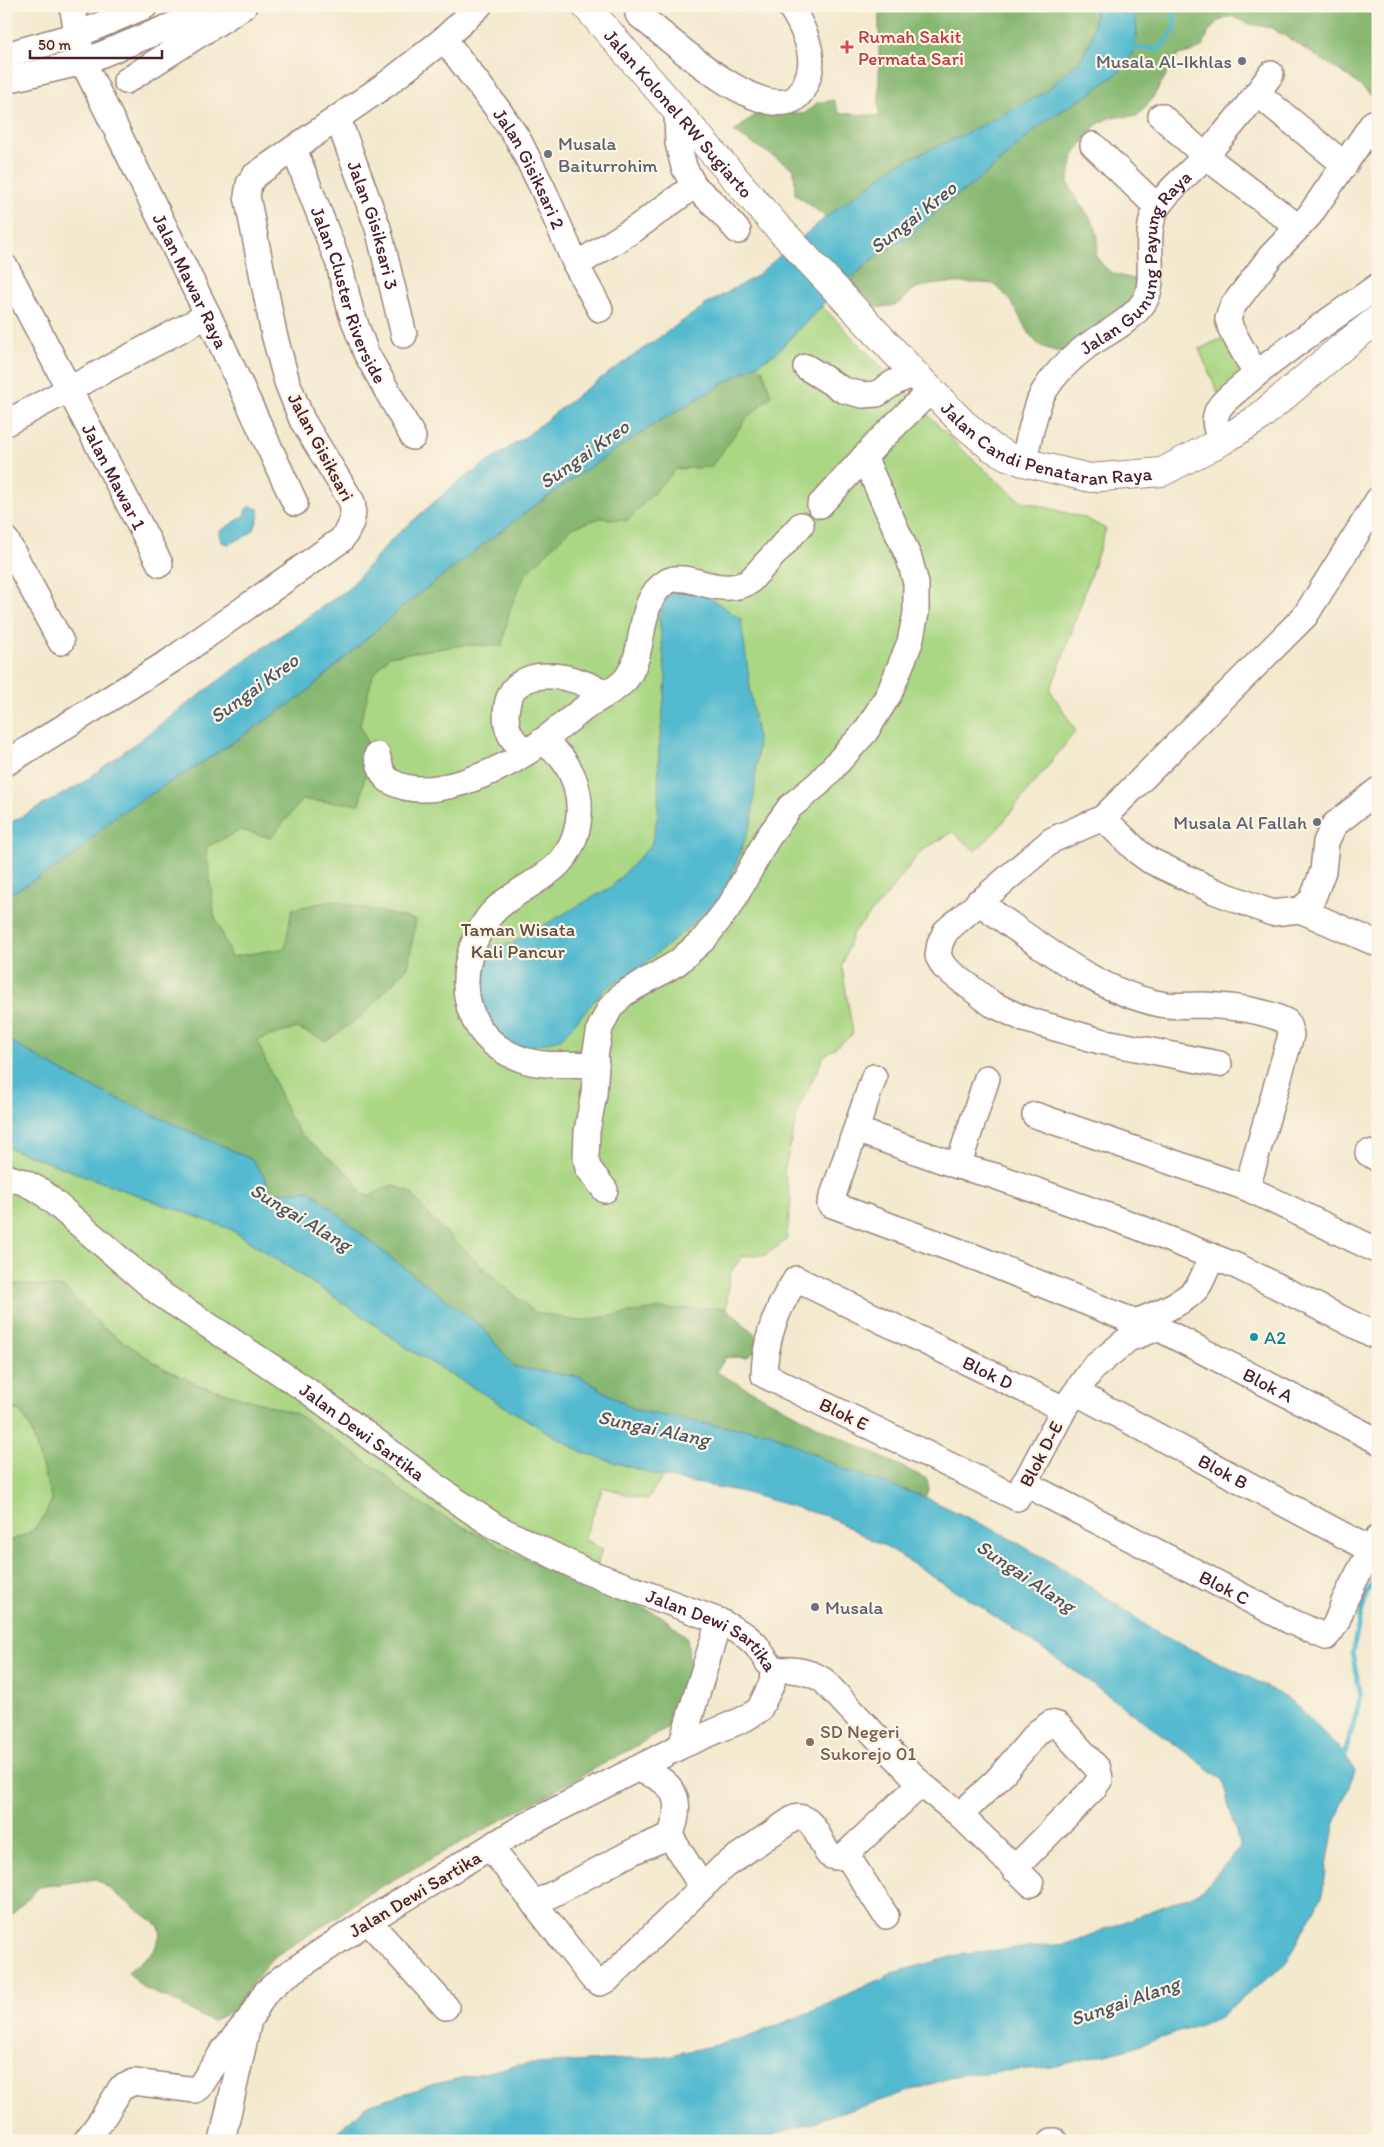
<svg xmlns="http://www.w3.org/2000/svg" width="1384" height="2147" viewBox="0 0 1384 2147" font-family="Itim,sans-serif">
  <style>
    .green { fill: #aad784; stroke: #7a7b58 }
    .forest { fill: #87b872; stroke: #686c4e }
    .water { fill: #52bacf; stroke: #4e6c7d }
    .lines { fill: none; stroke-linecap: round; stroke-linejoin: round }
    .stream { stroke: #52bacf; stroke-width: 5 }
    .minor-casing { stroke: #9e847c; stroke-width: 28 }
    .major-casing { stroke: #9e847c; stroke-width: 30 }
    .minor { stroke: #fff; stroke-width: 25 }
    .major { stroke: #fff; stroke-width: 28 }
    .health-dot { fill: #e0444e; stroke: #fcf5e5; stroke-width: 2 }
    .worship-dot { fill: #6b7280; stroke: #fcf5e5; stroke-width: 2 }
    .culture-dot { fill: #0f9aa8; stroke: #fcf5e5; stroke-width: 2 }
    .education-dot { fill: #8d6e63; stroke: #fcf5e5; stroke-width: 2 }
    .labels { text-anchor: middle; dominant-baseline: central; stroke-width: 4.5; stroke-linejoin: round; paint-order: stroke }
    .health-label { font-size: 19px; fill: #be3a42; stroke: #fcf5e5; text-anchor: start }
    .worship-label { font-size: 19px; fill: #5b616d; stroke: #fcf5e5; text-anchor: end }
    .street-label { font-size: 19px; fill: #4a1f2b; stroke: #fcf5e5 }
    .park-label { font-size: 19px; fill: #624d41; stroke: #fcf5e5 }
    .culture-label { font-size: 19px; fill: #0d838f; stroke: #fcf5e5; text-anchor: start }
    .education-label { font-size: 19px; fill: #785e54; stroke: #fcf5e5; text-anchor: start }
    .water-label { font-size: 20px; font-style: italic; fill: #4d5564; stroke: #fcf5e5 }
  </style>
  <rect width="100%" height="100%" fill="#fcf5e5"/>
  <filter id="ink" filterUnits="userSpaceOnUse"><feTurbulence type="fractalNoise" baseFrequency=".02" numOctaves="2"/><feDisplacementMap in="SourceGraphic" scale="10" xChannelSelector="R" yChannelSelector="G"/><feConvolveMatrix kernelMatrix="1 2 1 2 8 2 1 2 1" color-interpolation-filters="sRGB"/></filter>
  <filter id="wash" filterUnits="userSpaceOnUse"><feTurbulence type="fractalNoise" baseFrequency=".0096" numOctaves="4" result="noise"/><feDisplacementMap in="SourceGraphic" scale="20" xChannelSelector="R" yChannelSelector="G"/><feGaussianBlur stdDeviation="1.12" result="paint"/><feColorMatrix in="noise" values="0 0 0 0 0 0 0 0 0 0 0 0 0 0 0 0 0 1.4 0 .05"/><feComposite in="paint" operator="in"/></filter>
  <g filter="url(#wash)">
    <rect width="100%" height="100%" fill="#f3e9ce"/>
    <path class="green" d="M 822,306 L 961,449 L 1019,500 L 1085,518 L 1106,529 L 1063,657 L 1050,690 L 1076,731 L 995,832 L 975,851 L 953,832 L 921,851 L 883,900 L 852,934 L 842,967 L 853,1034 L 824,1056 L 799,1107 L 784,1172 L 791,1201 L 786,1240 L 766,1255 L 743,1256 L 730,1273 L 726,1308 L 756,1335 L 747,1357 L 726,1357 L 716,1372 L 702,1423 L 514,1367 L 310,1190 L 271,1193 L 263,1174 L 171,1122 L 6,1039 L 6,896 L 708,394 L 776,353 Z
      M 1227,336 L 1248,375 L 1220,398 L 1199,349 Z
      M 6,1147 L 230,1229 L 351,1308 L 410,1350 L 581,1452 L 663,1477 L 647,1500 L 603,1487 L 584,1539 L 602,1549 L 591,1585 L 521,1557 L 425,1507 L 397,1488 L 387,1476 L 297,1414 L 199,1385 L 163,1368 L 105,1329 L 64,1288 L 6,1283 Z
      M 19,1410 L 30,1426 L 52,1500 C 40,1526 35,1533 6,1542 L 6,1411 Z"/>
    <path class="forest" d="M 879,6 L 1096,6 L 1092,38 L 1082,58 L 1044,93 L 960,136 L 898,164 L 826,217 L 795,194 L 794,169 L 734,132 L 761,110 L 804,114 L 817,103 L 834,100 L 839,113 L 879,116 Z
      M 1135,6 L 1378,6 L 1378,101 L 1348,76 L 1272,28 L 1249,24 L 1232,16 L 1217,22 L 1208,33 L 1203,46 L 1195,51 L 1178,55 L 1150,102 L 1137,116 L 1111,117 L 1096,125 L 1073,156 L 1068,182 C 1078,212 1105,219 1096,256 C 1108,274 1115,275 1135,279 L 1137,292 L 1129,305 L 1063,353 C 1056,351 1047,349 1041,346 C 1023,334 1017,299 993,284 C 973,282 938,282 920,287 C 911,289 908,296 902,301 C 896,307 880,307 872,308 L 850,281 L 878,254 L 905,240 L 937,210 L 988,172 L 1048,119 L 1088,95 L 1118,73 L 1133,52 L 1137,34 L 1134,16 Z
      M 755,365 L 763,370 L 771,396 L 747,418 L 711,467 L 676,469 L 627,521 L 601,518 L 571,528 L 525,575 L 510,609 L 502,646 L 464,645 L 389,656 L 373,675 L 360,724 L 369,748 L 360,804 L 302,800 L 271,838 L 241,830 L 206,847 L 214,914 L 231,957 L 285,948 L 292,909 L 332,901 L 416,920 L 408,967 L 362,1016 L 326,1041 L 297,1028 L 257,1040 L 288,1114 L 300,1134 L 352,1177 L 361,1194 L 369,1196 L 392,1185 L 410,1192 L 430,1217 L 481,1266 L 534,1312 L 578,1321 L 656,1309 L 726,1308 L 756,1335 L 760,1348 L 747,1357 L 726,1357 L 716,1372 L 823,1429 L 927,1479 L 929,1489 L 925,1497 L 847,1471 L 769,1432 L 702,1423 L 634,1410 L 581,1377 L 514,1367 L 483,1328 L 378,1248 L 310,1190 L 271,1193 L 263,1174 L 81,1082 L 6,1039 L 6,896 L 71,859 L 115,816 L 202,763 L 302,696 L 401,608 L 514,521 L 578,475 L 653,425 Z
      M 6,1283 L 64,1288 L 105,1329 L 163,1368 L 199,1385 L 297,1414 L 387,1476 L 397,1488 L 425,1507 L 521,1557 L 660,1615 L 687,1637 L 691,1678 L 674,1725 L 362,1897 L 337,1917 L 272,1958 L 232,2011 L 211,2022 L 178,2003 L 143,1988 L 128,1972 L 154,1951 L 161,1932 L 158,1925 L 96,1879 L 39,1887 L 6,1921 L 6,1542 C 35,1533 40,1526 52,1500 L 30,1426 L 19,1410 L 6,1411 Z"/>
    <path class="water" d="M 1096,6 L 1135,7 L 1137,34 L 1133,52 L 1118,73 L 1088,95 L 1048,119 L 988,172 L 937,211 L 905,240 L 878,254 L 829,298 L 776,353 L 653,425 L 578,475 L 514,521 L 401,608 L 302,696 L 202,763 L 115,816 L 71,859 L 6,896 L 6,825 L 81,784 L 254,654 L 348,589 L 392,539 L 454,485 L 525,437 L 583,391 L 707,304 L 756,276 L 826,217 L 898,164 L 960,136 L 1044,93 L 1082,58 L 1092,38 Z
      M 251,506 L 260,510 C 255,535 251,534 228,544 L 221,542 L 220,531 L 244,516 L 246,509 Z
      M 700,591 L 741,619 L 758,746 L 752,821 L 725,893 L 692,925 L 640,967 L 605,989 L 561,1039 L 517,1050 L 485,1021 L 472,980 L 483,946 L 511,944 L 611,887 L 651,845 L 658,815 L 659,749 L 666,679 L 659,618 L 666,592 Z
      M 6,1039 L 81,1082 L 251,1159 L 263,1174 L 271,1193 L 310,1190 L 378,1248 L 483,1328 L 514,1367 L 581,1377 L 634,1410 L 702,1423 L 769,1432 L 847,1471 L 925,1497 L 1004,1535 L 1078,1578 L 1159,1634 L 1248,1676 L 1294,1703 L 1345,1754 L 1355,1770 L 1334,1826 L 1322,1895 L 1287,1962 L 1216,2020 L 1130,2048 L 1052,2067 L 959,2075 L 755,2141 L 327,2141 L 367,2105 L 435,2084 L 518,2065 L 661,2057 L 743,2039 L 815,2010 L 893,1973 L 965,1953 L 1067,1944 L 1200,1892 L 1240,1848 L 1222,1779 L 1076,1672 L 981,1607 L 891,1550 L 829,1517 L 743,1492 L 663,1477 L 581,1452 L 410,1350 L 351,1308 L 230,1229 L 6,1147 Z"/>
    <g class="lines">
      <path class="stream" d="M 1129,48 L 1159,49 L 1176,28 L 1174,16 L 1169,6
        M 1345,1754 L 1361,1696 L 1352,1653 L 1366,1594 L 1378,1573"/>
    </g>
  </g>
  <g filter="url(#ink)">
    <g class="lines">
      <defs>
        <g id="minor">
          <path id="s1" d="M 72,6 L 83,62 L 208,315 L 295,503"/>
          <path d="M 638,14 C 668,38 750,114 790,101 C 800,98 805,86 808,77 C 817,54 802,25 790,6"/>
          <path id="s2" d="M 444,39 L 496,107 L 518,139 L 543,189 L 576,265 L 600,309"/>
          <path d="M 6,55 L 77,35 L 145,6"/>
          <path d="M 6,80 L 83,62 L 176,24 L 202,6"/>
          <path d="M 126,81 L 244,6"/>
          <path d="M 1258,94 L 1345,165"/>
          <path d="M 677,113 L 678,143 L 684,167 L 694,186 L 715,205 L 738,231"/>
          <path d="M 1161,116 L 1205,156 L 1298,227"/>
          <path id="s3" d="M 338,119 L 378,228 L 404,335"/>
          <path d="M 1093,145 L 1157,207"/>
          <path id="s4" d="M 294,149 L 339,264 L 351,312 L 366,353 L 413,437"/>
          <path d="M 576,265 L 636,228 L 694,186"/>
          <path id="s5" d="M 6,268 L 160,564"/>
          <path d="M 806,367 L 843,390 L 863,395 L 877,394 L 895,382 L 915,374"/>
          <path d="M 1256,374 L 1231,329 L 1228,319 L 1232,307 L 1270,257 L 1309,216 L 1373,123 L 1378,122"/>
          <path d="M 6,423 L 208,315"/>
          <path d="M 1222,441 C 1217,433 1213,422 1217,412 C 1221,402 1233,394 1241,387 C 1284,350 1332,319 1378,286"/>
          <path id="s6" d="M 1023,462 C 1028,445 1035,407 1043,393 C 1054,374 1070,359 1087,346 C 1106,333 1130,322 1144,302 C 1159,280 1140,233 1158,206 C 1170,188 1190,173 1205,156 C 1228,130 1251,103 1271,74"/>
          <path d="M 820,505 L 880,440 L 930,391"/>
          <path d="M 6,540 L 61,642"/>
          <path d="M 542,741 C 549,747 559,753 564,761 C 587,793 584,842 554,868 C 533,886 505,896 488,918 C 452,967 458,1037 521,1059 C 545,1068 571,1063 596,1065 L 594,1094 L 587,1131 L 586,1159 L 588,1168 L 605,1190"/>
          <path d="M 528,751 C 523,748 517,744 513,739 C 502,724 504,692 521,683 C 528,678 539,676 547,676 C 568,675 588,685 607,693"/>
          <path d="M 377,755 C 380,764 381,775 390,781 C 428,804 497,772 529,751 C 549,737 567,721 586,707 C 598,698 617,690 626,679 C 648,651 635,599 668,581 C 689,571 717,598 749,582 L 801,525"/>
          <path d="M 6,763 L 172,660 L 341,540 C 350,528 355,517 352,502 L 302,420 L 287,382 L 274,334 L 247,196 L 249,184 L 254,176 L 388,83 L 444,39 L 479,6"/>
          <path d="M 1103,818 L 1138,852 L 1149,860 L 1214,891 L 1272,913 L 1300,910 L 1378,944"/>
          <path d="M 978,902 C 1034,940 1093,990 1160,1004 C 1173,1007 1188,1005 1202,1005 C 1227,1006 1265,1010 1287,1022 L 1291,1035 L 1247,1188"/>
          <path d="M 1300,910 L 1312,900 L 1323,871 L 1326,842 L 1334,825 L 1378,790"/>
          <path d="M 1219,1064 L 1100,1041 L 1024,1019 L 992,1004 L 944,967 L 938,956 L 940,943 L 946,931 L 1052,840 L 1103,818 L 1305,616 L 1378,500"/>
          <path d="M 596,1065 L 595,1056 L 600,1028 L 610,1008 L 623,994 L 677,963 L 704,939 L 731,904 L 767,839 L 790,807 L 819,783 L 866,731 L 889,694 L 910,642 L 916,613 L 916,583 L 909,558 L 864,457"/>
          <path d="M 874,1077 L 830,1204 L 977,1258 L 1135,1322 C 1152,1316 1189,1301 1199,1285 C 1204,1276 1208,1266 1212,1256"/>
          <path d="M 1035,1115 L 1247,1188 L 1378,1251"/>
          <path d="M 856,1130 L 958,1166 L 995,1176 L 1133,1225 L 1239,1267 L 1378,1337"/>
          <path d="M 1368,1153 L 1378,1159"/>
          <path d="M 958,1166 L 987,1078"/>
          <path id="s7" d="M 6,1177 L 23,1182 L 41,1191 L 159,1293 L 308,1391 L 452,1498 L 496,1527 L 585,1571 L 719,1621 L 746,1636 L 756,1645 L 773,1670 L 772,1683 L 759,1710 L 744,1719 L 681,1746 L 523,1827 L 368,1921 L 282,1978 L 265,1993 L 249,2020 L 222,2141"/>
          <path id="s8" d="M 1077,1393 L 1371,1550"/>
          <path id="s9" d="M 1064,1409 L 1017,1498 L 764,1375 C 765,1339 776,1309 796,1279 L 1064,1409 L 1093,1368 L 1128,1339 L 1158,1328 L 1378,1441"/>
          <path id="s10" d="M 1024,1483 L 1290,1621 L 1326,1637 C 1337,1626 1339,1615 1344,1602 C 1354,1580 1366,1559 1378,1538"/>
          <path d="M 773,1670 C 791,1669 807,1670 823,1680 L 921,1784 L 960,1815 L 1031,1884"/>
          <path d="M 681,1746 L 719,1621"/>
          <path d="M 960,1815 L 997,1780 L 1038,1732 L 1051,1723 L 1058,1725 L 1098,1769 L 1100,1779 L 1093,1789 L 1014,1869"/>
          <path d="M 670,1836 L 702,1887"/>
          <path d="M 491,1848 C 525,1891 559,1935 593,1979 L 600,1983 L 607,1980 L 724,1866 L 794,1818 C 812,1813 820,1841 828,1854 C 835,1859 839,1857 846,1854 L 921,1784"/>
          <path d="M 846,1854 L 886,1916"/>
          <path d="M 534,1904 L 636,1850 L 670,1836 C 685,1800 675,1780 636,1769"/>
          <path d="M 368,1921 L 446,2007"/>
          <path d="M 86,2141 L 101,2121 L 121,2088 L 134,2082 L 195,2090 L 199,2088 L 223,2051 L 247,2022"/>
          <path d="M 1052,2141 L 1055,2141"/>
        </g>
        <g id="major">
          <path id="s11" d="M 586,6 L 772,221 L 915,374 L 963,423 L 991,447 L 1007,456 L 1023,462 L 1090,478 L 1162,472 L 1222,441 L 1257,419 L 1341,348 L 1378,319"/>
        </g>
      </defs>
      <use href="#minor" class="minor-casing"/>
      <use href="#major" class="major-casing"/>
      <use href="#minor" class="minor"/>
      <use href="#major" class="major"/>
    </g>
  </g>
  <path class="health-dot" d="M844.5 39.5h5v5h5v5h-5v5h-5v-5h-5v-5h5z"/>
  <g class="worship-dot">
    <circle cx="1242" cy="61" r="5"/>
    <circle cx="548" cy="154" r="5"/>
    <circle cx="1317" cy="822" r="5"/>
    <circle cx="815" cy="1607" r="5"/>
  </g>
  <circle class="culture-dot" cx="1254" cy="1337" r="5"/>
  <circle class="education-dot" cx="810" cy="1742" r="5"/>
  <g class="labels">
    <g class="health-label">
      <text x="858" y="36">Rumah Sakit<tspan x="858" dy="22">Permata Sari</tspan></text>
    </g>
    <g class="worship-label">
      <text x="1232" y="61">Musala Al-Ikhlas</text>
      <text x="558" y="143" text-anchor="start">Musala<tspan x="558" dy="22">Baiturrohim</tspan></text>
      <text x="1307" y="822">Musala Al Fallah</text>
      <text x="825" y="1607" text-anchor="start">Musala</text>
    </g>
    <g class="street-label">
      <text stroke="none"><textPath href="#s11" startOffset="142">Jalan Kolonel RW Sugiarto</textPath></text>
      <text stroke="none"><textPath href="#s2" startOffset="156">Jalan Gisiksari 2</textPath></text>
      <text stroke="none"><textPath href="#s3" startOffset="112">Jalan Gisiksari 3</textPath></text>
      <text stroke="none"><textPath href="#s6" startOffset="241">Jalan Gunung Payung Raya</textPath></text>
      <text stroke="none"><textPath href="#s1" startOffset="301">Jalan Mawar Raya</textPath></text>
      <text stroke="none"><textPath href="#s4" startOffset="156">Jalan Cluster Riverside</textPath></text>
      <text stroke="none"><textPath href="#s11" startOffset="651">Jalan Candi Penataran Raya</textPath></text>
      <text transform="translate(321 447) rotate(62)">Jalan Gisiksari</text>
      <text stroke="none"><textPath href="#s5" startOffset="235">Jalan Mawar 1</textPath></text>
      <text stroke="none"><textPath href="#s9" startOffset="698">Blok D</textPath></text>
      <text stroke="none"><textPath href="#s9" startOffset="1034">Blok A</textPath></text>
      <text transform="translate(844 1414) rotate(26)">Blok E</text>
      <text stroke="none"><textPath href="#s7" startOffset="440">Jalan Dewi Sartika</textPath></text>
      <text transform="translate(1041 1454) rotate(-62)">Blok D-E</text>
      <text stroke="none"><textPath href="#s8" startOffset="166">Blok B</textPath></text>
      <text stroke="none"><textPath href="#s10" startOffset="226">Blok C</textPath></text>
      <text stroke="none"><textPath href="#s7" startOffset="845">Jalan Dewi Sartika</textPath></text>
      <text transform="translate(415 1894) rotate(-31)">Jalan Dewi Sartika</text>
    </g>
    <g class="park-label">
      <text x="518" y="929">Taman Wisata<tspan x="518" dy="22">Kali Pancur</tspan></text>
    </g>
    <g class="culture-label">
      <text x="1264" y="1337">A2</text>
    </g>
    <g class="education-label">
      <text x="820" y="1731">SD Negeri<tspan x="820" dy="22">Sukorejo 01</tspan></text>
    </g>
    <g class="water-label">
      <text transform="translate(913 217) rotate(-38)">Sungai Kreo</text>
      <text transform="translate(584 454) rotate(-35)">Sungai Kreo</text>
      <text transform="translate(254 688) rotate(-36)">Sungai Kreo</text>
      <text transform="translate(301 1217) rotate(31)">Sungai Alang</text>
      <text transform="translate(654 1428) rotate(12)">Sungai Alang</text>
      <text transform="translate(1026 1576) rotate(34)">Sungai Alang</text>
      <text transform="translate(1125 2001) rotate(-19)">Sungai Alang</text>
    </g>
  </g>
  <rect width="1384" height="2147" fill="none" stroke="#fcf5e5" stroke-width="25"/>
  <path d="M30 50v8h132v-8" fill="none" stroke="#4a1f2b" stroke-width="2.5"/>
  <text x="38" y="50" font-size="15" fill="#4a1f2b" stroke="#fcf5e5" stroke-width="4" paint-order="stroke">50 m</text>
</svg>
